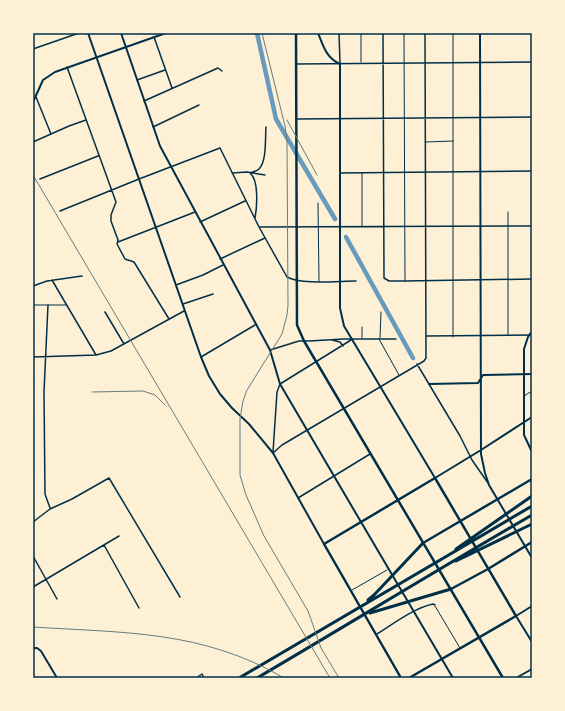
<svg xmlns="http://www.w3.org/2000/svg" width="565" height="711" viewBox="0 0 565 711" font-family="'Fira Sans Condensed',sans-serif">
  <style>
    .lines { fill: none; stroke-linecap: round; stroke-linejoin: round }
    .river { stroke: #669bbc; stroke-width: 4.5 }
    .service { stroke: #003049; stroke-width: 1 }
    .minor { stroke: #003049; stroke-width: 1.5 }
    .tertiary { stroke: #003049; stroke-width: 2 }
    .secondary { stroke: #003049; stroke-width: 2 }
    .primary { stroke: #003049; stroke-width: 2.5 }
    .motorway { stroke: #003049; stroke-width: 3 }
    .rail { stroke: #657d81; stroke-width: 1 }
    .neatline { fill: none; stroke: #003049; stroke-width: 1.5 }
  </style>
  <rect width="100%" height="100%" fill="#fdf0d5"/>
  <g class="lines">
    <path class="river" d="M 257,33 L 276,119 L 335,219
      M 346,237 L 413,358"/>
    <path class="service" d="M 404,33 L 405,281
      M 361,62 L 361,33
      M 426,142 L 453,141
      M 318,203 L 319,281
      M 362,226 L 362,173
      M 33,305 L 66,305
      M 508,335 L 508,212
      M 453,337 L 453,33
      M 362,338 L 362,327
      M 380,338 L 381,312
      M 379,339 L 399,375
      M 524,396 L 532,391
      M 352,590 L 387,570
      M 435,606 L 460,648"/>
    <path class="minor" d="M 339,33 L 340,63
      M 383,33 L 384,278 L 389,281 L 405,281 L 532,279
      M 154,37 L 172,88
      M 33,49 L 79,33
      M 296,64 L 532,62
      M 67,67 L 116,202 L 111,215 L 111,221 L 118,240 L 117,244 L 125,259 L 134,262 L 169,319
      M 137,80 L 165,70
      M 36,97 L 51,134
      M 144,101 L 218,68 L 222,71
      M 297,119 L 532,117
      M 153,127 L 199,105
      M 33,142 L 69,126 L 86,120
      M 232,173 L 247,172 L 265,175
      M 340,173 L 532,171
      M 40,179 L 98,156
      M 60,211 L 139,179 L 220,148 L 259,227 L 287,277 C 301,285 338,281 356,281
      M 255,218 C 257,207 259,180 250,173 C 253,172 257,171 259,169 C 267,161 265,138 266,127
      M 200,222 L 245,201
      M 259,227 L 532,226
      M 118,242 L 195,212
      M 220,259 L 265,238
      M 52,280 L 96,355
      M 176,285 L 203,275 L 223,265
      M 33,286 L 47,281 L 82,276
      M 183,304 L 213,294
      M 48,305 L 44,392 L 45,494 L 50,508
      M 105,312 L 124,344
      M 426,336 L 532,335
      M 332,340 L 340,342 L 343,346
      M 270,350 L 299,341 L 309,341 L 344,339 L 396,339
      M 33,357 L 96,355 L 111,351 L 184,311
      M 201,357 L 255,325
      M 417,364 L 460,436 L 472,460 L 488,483
      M 273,452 L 277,392 L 280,384 L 351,340
      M 273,453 L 282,445 L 424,361 L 426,358 L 425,33
      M 298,498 L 370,454
      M 33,522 L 50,509 L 72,499 L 109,478 L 180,597
      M 104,545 L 139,608
      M 33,556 L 57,599
      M 33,587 L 119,536
      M 377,634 C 393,624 414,608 433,604 L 435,605
      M 196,678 L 202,674 L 204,678"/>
    <path class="tertiary" d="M 88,33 L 201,357 L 209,376 L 220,394 L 232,408 L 249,424 L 273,453 L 324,544
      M 121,33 L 160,146 L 270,350 L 280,384 L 361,522
      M 318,33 C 323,45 326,58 340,64 L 340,308 L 344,326 L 435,478 L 481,450
      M 33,102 L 43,80 L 55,72 L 166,33
      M 429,384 L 478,383 L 483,375 L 532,374
      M 524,423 L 524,349 L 528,337 L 532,331
      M 532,606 L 516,616 L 532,642
      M 33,648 L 37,648 L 41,651 L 57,678
      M 516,678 L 532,669"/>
    <path class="secondary" d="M 480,33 L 481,454 L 485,473 L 489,485 L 532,558
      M 524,423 L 524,435 L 532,452
      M 481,450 L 532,417
      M 361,522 L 453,678"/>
    <path class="primary" d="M 296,33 L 297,325 L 304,341 L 503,678
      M 423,543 L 532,479
      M 451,589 L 488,569 L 532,542
      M 401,678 L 324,544 L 435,478 L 516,616 L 409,678"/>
    <path class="motorway" d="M 456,549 L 532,496
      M 456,561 L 532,524
      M 368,600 L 374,595 L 423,543
      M 370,613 L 451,589
      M 239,678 L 532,506
      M 257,678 C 349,624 440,568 532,515"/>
    <path class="rail" d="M 262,33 L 285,126 L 287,141 L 288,305 L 287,315 L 282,334 L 247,390 L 243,401 L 240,419 L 240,475 L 246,495 L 264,536 L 308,611 L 321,648 L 339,678
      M 287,120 L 317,175
      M 33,175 L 330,678
      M 92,392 L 143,391 L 155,395 L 165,405
      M 33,627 C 124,633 202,630 284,678"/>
  </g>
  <rect width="565" height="711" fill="none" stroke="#fdf0d5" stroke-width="68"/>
  <rect x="34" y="34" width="497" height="643" class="neatline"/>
</svg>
